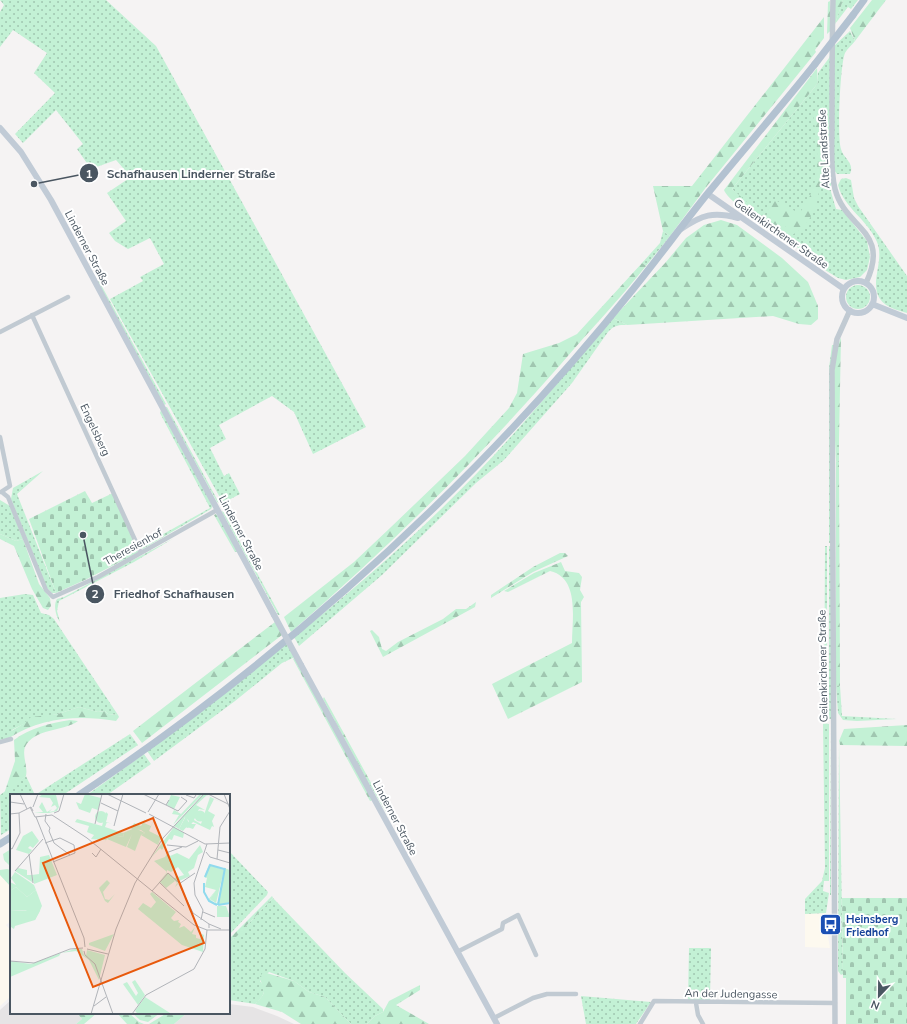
<svg xmlns="http://www.w3.org/2000/svg" width="907" height="1024" viewBox="0 0 907 1024" font-family="'Nunito Sans',sans-serif">
  <style>
    .commercial { fill: #fdf9ef }
    .education { fill: #e6e4e5 }
    .grass { fill: url(#grass-dots) }
    .forest { fill: url(#forest-firs) }
    .cemetery { fill: url(#cemetery-stones) }
    .lines { fill: none; stroke-linecap: round; stroke-linejoin: round }
    .minor { stroke: #c1cad2; stroke-width: 4.5 }
    .tertiary { stroke: #c1cad2; stroke-width: 5.5 }
    .secondary { stroke: #c1cbd6; stroke-width: 6 }
    .primary { stroke: #b3c2d1; stroke-width: 7 }
    .secondary-bridge { stroke: #c1cbd6; stroke-width: 6 }
    .primary-bridge { stroke: #b3c2d1; stroke-width: 7 }
    .labels { text-anchor: middle; dominant-baseline: central; stroke-width: 4; stroke-linejoin: round; paint-order: stroke }
    .street-label { font-size: 11px; fill: #4a5661; stroke: #fff }
    .transit-label { font-size: 11px; font-weight: bold; fill: #164399; stroke: #fff; text-anchor: start }
    .inset-river { fill: none; stroke: #90daee; stroke-width: 2 }
    .inset-road { fill: none; stroke: #b1b4b9; stroke-width: 1 }
    .view { fill: #e8590c; fill-opacity: 0.15; stroke: #e8590c; stroke-width: 2 }
    .inset-edge { fill: none; stroke: #4a5661; stroke-width: 2 }
    .leader { fill: none; stroke: #4a5661; stroke-width: 1.5 }
    .callout-dot { fill: #4a5661; stroke: #fff; stroke-width: 1.5 }
    .mark-label { font-size: 12px; text-anchor: middle; font-weight: bold; fill: #fff }
    .callout-label { font-size: 12px; text-anchor: middle; font-weight: bold; fill: #4a5661; stroke: #fff; stroke-width: 4; stroke-linejoin: round; paint-order: stroke }
  </style>
  <defs>
    <pattern id="grass-dots" width="8" height="8" patternUnits="userSpaceOnUse"><rect width="8" height="8" fill="#c3f1d5"/><path d="M2 2h.1M6 6h.1" fill="none" stroke="#a0c6b0" stroke-width="1.8" stroke-linecap="round"/></pattern>
    <pattern id="forest-firs" width="22" height="20" patternUnits="userSpaceOnUse"><rect width="22" height="20" fill="#c3f1d5"/><path d="M5 1l3.5 6h-7zM16 11l3.5 6h-7z" fill="#a0c6b0"/></pattern>
    <pattern id="cemetery-stones" width="16" height="16" patternUnits="userSpaceOnUse"><rect width="16" height="16" fill="#c3f1d5"/><path d="M2 7V4a2 2 0 0 1 4 0v3zM10 15v-3a2 2 0 0 1 4 0v3z" fill="#a0c6b0"/></pattern>
  </defs>
  <rect width="100%" height="100%" fill="#f5f3f3"/>
  <path class="commercial" d="M 0,875 L 11,887 L 11,921 L 6,925 L 11,931 L 11,996 L 0,1006 Z
    M 826,913 L 827,931 L 830,948 L 805,947 L 805,914 Z"/>
  <path class="education" d="M 11,1000 L 11,1013 L 77,1013 L 82,1019 L 76,1024 L 0,1024 L 0,1010 Z
    M 229,1004 L 253,1007 L 277,1016 L 294,1024 L 174,1024 L 187,1013 L 229,1013 Z"/>
  <path class="grass" d="M 0,0 L 106,0 L 156,46 L 366,427 L 313,454 L 294,412 L 272,396 L 219,425 L 226,439 L 210,448 L 224,476 L 229,473 L 240,494 L 223,503 L 110,299 L 143,281 L 140,277 L 164,264 L 150,238 L 128,249 L 115,241 L 109,233 L 126,221 L 107,193 L 131,177 L 116,160 L 91,169 L 77,149 L 83,144 L 56,110 L 23,143 L 15,134 L 55,93 L 34,73 L 47,53 L 13,30 L 0,47 L 0,12 L 4,5 Z
    M 843,0 L 858,0 L 851,9 L 848,7 L 835,24 Z
    M 850,31 L 855,41 C 852,45 847,49 845,53 C 840,65 837,137 841,149 C 843,158 855,163 850,174 L 837,174 L 834,170 L 833,47 Z
    M 831,52 L 831,192 L 836,209 L 842,210 L 867,241 L 870,257 L 867,270 L 860,277 L 846,280 L 838,278 L 817,265 L 811,257 L 784,238 L 732,189 L 818,83 L 818,73 L 829,58 Z
    M 846,178 L 851,180 L 854,198 L 858,206 L 907,276 L 907,313 C 898,310 886,308 880,299 C 869,282 885,261 877,242 C 868,220 844,208 838,185 L 841,179 Z
    M 663,231 L 670,236 L 646,266 L 642,263 L 660,243 Z
    M 99,281 L 166,404 L 164,405 L 98,282 Z
    M846 297a12 12 0 1 1 24 0a12 12 0 1 1-24 0Z
    M 613,318 L 627,325 C 619,325 614,325 608,332 L 572,383 L 504,460 L 476,483 L 382,575 L 299,646 L 294,637 C 376,572 455,501 524,422 C 554,388 583,352 613,318 Z
    M 832,345 L 834,345 L 831,543 L 829,543 L 829,368 Z
    M 165,407 L 167,407 L 219,503 L 217,502 Z
    M 161,410 L 213,505 L 211,509 L 143,549 L 140,547 L 210,508 L 160,413 Z
    M 835,440 L 839,440 L 839,462 L 836,461 Z
    M 43,471 L 17,494 L 56,593 L 52,593 L 47,588 L 11,499 L 13,488 Z
    M 0,500 L 10,506 L 23,539 L 16,541 L 0,534 Z
    M 223,511 L 280,615 L 278,615 L 222,512 Z
    M 174,538 L 134,562 L 59,601 L 57,611 L 60,622 C 56,617 53,605 57,599 L 64,597 Z
    M 825,546 L 827,546 L 827,719 L 824,719 Z
    M 829,546 L 831,546 L 831,719 L 829,719 Z
    M 25,594 L 33,595 L 41,613 L 49,615 L 54,619 L 118,715 L 108,714 L 105,711 L 98,712 L 79,707 L 58,714 L 35,718 L 12,730 L 9,738 L 0,740 L 0,598 Z
    M 287,643 L 295,657 L 282,663 L 235,701 L 154,761 L 147,751 Z
    M 836,685 L 840,686 L 842,716 L 897,719 L 857,721 L 843,720 L 838,713 Z
    M 823,723 L 829,724 L 829,881 L 824,881 L 823,891 L 829,893 L 826,913 L 805,914 L 805,899 L 822,881 L 825,868 Z
    M 831,725 L 831,895 L 830,895 Z
    M 130,734 L 138,745 L 63,795 L 11,795 L 11,829 L 1,835 L 0,795 L 26,776 L 35,795 Z
    M 839,741 L 843,974 L 841,975 L 838,971 Z
    M 144,754 L 151,764 L 107,795 L 87,795 Z
    M 370,781 L 393,824 L 368,782 Z
    M 229,851 L 268,892 L 267,895 L 229,935 Z
    M 273,898 L 345,973 L 383,1009 L 383,1012 L 375,1016 L 367,1024 L 351,1024 L 325,997 L 309,992 L 294,981 L 269,972 L 260,981 C 268,991 263,996 255,1004 L 229,1000 L 229,944 Z
    M 689,948 L 711,948 L 710,1000 L 688,1000 Z
    M 581,996 L 651,1002 L 636,1024 L 586,1024 Z"/>
  <path class="forest" d="M 835,0 L 843,0 L 835,24 Z
    M 872,0 L 886,0 L 855,41 L 850,28 Z
    M 830,1 L 830,31 L 827,34 L 828,2 Z
    M 824,17 L 824,38 L 815,50 L 816,52 L 707,186 L 670,236 L 663,231 L 653,186 L 692,186 Z
    M 817,68 L 818,83 L 732,189 L 766,218 L 771,217 C 778,223 788,228 784,238 C 771,228 729,203 724,190 Z
    M 818,113 L 823,114 C 822,147 829,225 788,236 L 788,229 L 769,213 L 769,206 L 774,201 L 777,201 L 795,211 L 801,211 C 820,185 818,164 816,133 C 816,127 812,122 814,115 Z
    M 721,220 L 737,225 L 782,258 L 808,282 L 818,306 L 818,319 L 811,325 L 799,324 L 773,316 L 627,325 L 613,318 L 666,262 L 686,238 L 704,225 Z
    M 642,263 L 646,266 C 619,300 589,331 561,364 C 477,460 387,549 291,632 L 284,617 L 354,562 L 390,528 L 465,456 L 509,408 L 517,393 L 523,354 L 559,343 L 577,334 Z
    M 841,337 L 839,440 L 835,440 C 835,407 829,368 841,337 Z
    M 836,461 L 839,462 L 840,686 L 836,685 Z
    M 216,514 L 218,516 L 238,552 L 235,552 L 214,515 Z
    M 0,534 L 16,541 L 23,539 L 39,584 L 50,598 L 51,606 L 48,610 L 43,608 L 32,589 L 14,546 L 0,539 Z
    M 560,553 L 565,553 L 568,556 L 533,572 L 491,598 L 491,595 L 533,567 Z
    M 561,562 L 565,571 L 579,573 L 582,577 L 580,590 L 584,597 L 581,602 L 582,682 L 508,719 L 492,684 L 572,643 C 572,619 580,578 550,571 L 508,592 L 504,591 L 534,573 Z
    M 476,602 L 475,607 L 383,657 L 370,631 L 372,630 L 379,637 L 382,649 L 386,651 L 398,642 L 443,619 L 456,609 L 466,609 Z
    M 275,622 L 282,635 L 142,743 L 133,731 Z
    M 295,657 L 373,800 L 370,801 L 293,659 Z
    M 324,697 L 370,781 L 368,782 L 323,699 Z
    M 79,707 L 98,712 L 105,711 L 108,714 L 118,715 L 119,717 L 116,721 C 79,715 42,717 9,738 L 8,733 L 23,724 L 31,717 L 58,714 Z
    M 70,720 L 78,721 C 63,732 34,728 25,747 C 22,755 28,767 26,776 L 4,794 L 15,761 L 14,740 C 30,728 50,723 70,720 Z
    M 907,725 L 907,746 L 840,745 L 839,741 L 844,729 Z
    M 11,849 L 11,867 L 4,860 L 3,854 Z
    M 7,869 L 11,870 L 11,887 L 0,875 L 0,870 Z
    M 272,896 L 273,898 L 246,926 L 243,934 L 238,935 L 229,944 L 229,939 Z
    M 263,972 L 294,981 L 309,992 L 325,997 L 351,1024 L 301,1024 L 282,1012 L 255,1004 C 269,990 263,993 260,977 Z
    M 420,985 L 420,990 L 396,1005 L 429,1024 L 367,1024 L 375,1016 L 383,1012 L 389,1001 Z
    M 77,1013 L 97,1013 L 84,1024 L 76,1024 L 82,1019 Z
    M 117,1013 L 129,1013 L 139,1022 L 144,1024 L 127,1024 Z
    M 132,1013 L 160,1013 L 148,1022 L 140,1020 Z
    M 167,1013 L 187,1013 L 174,1024 L 149,1024 Z"/>
  <path class="cemetery" d="M 85,491 L 92,503 L 113,493 L 139,552 L 87,579 L 56,593 L 29,519 Z
    M 842,898 L 907,898 L 907,1024 L 846,1024 L 846,978 L 843,978 Z"/>
  <g class="lines">
    <path class="minor" d="M 32,315 L 141,553
      M 0,332 L 68,297
      M 0,437 L 10,486 L 1,492
      M 3,493 L 8,497 L 46,590 L 53,597 L 98,577 L 217,510
      M 0,742 L 11,739
      M 457,952 L 502,929 L 503,923 L 518,915 L 536,955
      M 696,1003 L 698,1015 L 703,1024
      M 494,1018 L 533,998 L 547,994 L 576,994
      M 640,1024 L 654,1001 L 835,1003"/>
    <path class="tertiary" d="M 833,0 C 832,42 832,83 832,125 C 832,146 830,169 835,189 C 845,229 891,230 866,283
      M 835,1024 L 832,370 L 837,339 L 850,310"/>
    <path class="secondary" d="M 0,128 L 21,152 L 51,200 L 274,615
      M 708,194 L 844,289
      M 681,229 C 702,215 713,211 738,218
      M842 297a16 16 0 1 1 32 0a16 16 0 1 1-32 0Z
      M 872,304 L 907,318
      M 301,665 L 497,1024"/>
    <path class="primary" d="M 853,15 L 864,0
      M 79,795 C 223,699 356,588 477,465 C 532,409 585,349 634,288 C 659,257 683,224 708,193 C 743,150 780,108 815,64
      M 0,844 L 11,837"/>
    <path class="secondary-bridge" d="M 274,615 L 301,665"/>
    <path class="primary-bridge" d="M 815,64 L 853,15"/>
  </g>
  <defs>
    <symbol id="bus-square" viewBox="-11 -11 22 22"><rect x="-9" y="-9" width="18" height="18" rx="4" fill="#1a4fb4" stroke="#fff"/><path d="M-5-6H5V4H4V6H2V4H-2V6H-4V4H-5ZM-3.5-4V0h7V-4ZM-3.5 1.2v1.5H-2V1.2ZM2 1.2v1.5H3.5V1.2Z" fill="#fff"/></symbol>
  </defs>
  <g fill-rule="evenodd">
    <use href="#bus-square" x="818" y="912" width="25" height="25"/>
  </g>
  <g class="labels">
    <g class="street-label">
      <text transform="translate(824 149) rotate(-93)">Alte Landstraße</text>
      <text transform="translate(781 234) rotate(35)">Geilenkirchener Straße</text>
      <text transform="translate(87 248) rotate(62)">Linderner Straße</text>
      <text transform="translate(95 430) rotate(65)">Engelsberg</text>
      <text transform="translate(241 533) rotate(62)">Linderner Straße</text>
      <text transform="translate(133 547) rotate(-29)">Theresienhof</text>
      <text transform="translate(823 666) rotate(-91)">Geilenkirchener Straße</text>
      <text transform="translate(395 818) rotate(62)">Linderner Straße</text>
      <text transform="translate(731 994) rotate(1)">An der Judengasse</text>
    </g>
    <g class="transit-label">
      <text x="846" y="919">Heinsberg<tspan x="846" dy="13">Friedhof</tspan></text>
    </g>
  </g>
  <g transform="translate(10 794)">
    <rect width="220" height="220" fill="#f5f3f3"/>
    <path d="M 161,1 L 170,3 L 164,15 L 157,11 ZM 176,22 L 179,30 L 186,30 L 183,35 L 177,33 L 179,30 L 173,37 L 169,35 ZM 164,33 L 174,39 L 173,44 L 164,41 L 162,46 L 159,45 L 152,56 L 150,54 L 140,65 ZM 125,34 L 135,39 L 131,41 L 125,57 L 117,53 L 122,40 L 116,53 L 97,45 L 100,41 L 114,43 L 113,39 ZM 22,37 L 29,47 L 23,54 L 20,52 L 18,54 L 22,56 L 19,60 L 6,56 L 13,42 ZM 190,51 L 193,58 L 188,61 L 184,74 L 178,78 L 180,82 L 167,88 L 168,90 L 165,93 L 167,89 L 158,79 L 164,84 L 174,81 L 168,73 L 161,78 L 157,76 L 157,79 L 146,92 L 157,78 L 144,67 L 155,63 L 158,58 L 160,62 L 167,59 L 179,65 ZM 199,71 L 214,76 L 206,109 L 200,105 L 206,96 L 195,93 L 197,84 L 194,83 ZM 8,74 L 17,76 L 17,81 L 22,81 L 22,88 L 5,77 ZM 214,74 L 220,76 L 220,108 L 208,111 ZM 6,93 L 17,103 L 26,96 L 32,112 L 25,126 L 16,116 L 0,117 L 0,97 ZM 142,98 L 166,118 L 161,124 L 164,127 L 169,126 L 168,128 L 171,130 L 169,134 L 174,132 L 181,138 L 185,133 L 182,140 L 186,141 L 186,144 L 190,145 L 192,140 L 194,141 L 193,158 L 172,151 L 128,115 L 133,109 L 141,114 L 146,108 L 140,100 ZM 207,112 L 216,112 L 220,123 L 207,123 ZM 65,155 L 72,155 L 74,161 L 84,168 L 76,162 L 77,156 L 95,161 L 89,186 L 79,166 L 66,157 L 51,159 ZM 135,203 L 160,219 L 160,220 L 128,220 L 125,217 Z" fill="#c3f1d5"/>
    <path d="M 33,0 L 46,1 L 49,13 L 47,17 L 39,19 L 24,19 L 33,18 L 29,13 L 32,8 L 37,18 L 42,15 L 39,18 L 44,17 L 47,14 L 45,11 L 41,13 L 43,9 L 40,4 L 29,3 ZM 75,0 L 91,4 L 88,16 L 82,14 L 80,19 L 69,15 L 66,8 L 71,10 ZM 190,0 L 193,0 L 163,31 L 169,21 L 162,20 L 164,16 L 171,20 ZM 194,0 L 213,9 L 204,5 L 198,17 L 205,21 L 202,27 L 204,33 L 202,32 L 200,36 L 183,28 L 178,34 L 175,33 L 179,27 L 175,23 L 169,35 L 164,32 ZM 197,1 L 200,3 L 191,30 L 184,26 L 189,15 L 195,16 L 186,11 ZM 96,18 L 98,20 L 96,28 L 102,30 L 97,28 L 95,33 L 113,39 L 114,43 L 100,41 L 94,49 L 96,46 L 81,45 L 84,41 L 77,38 L 79,32 L 65,28 L 67,25 L 92,32 ZM 145,24 L 139,37 L 151,43 L 148,51 L 131,41 L 135,39 L 131,36 L 121,35 L 124,29 L 131,32 L 135,25 L 134,29 L 141,32 ZM 206,72 L 215,75 L 211,101 L 207,111 L 198,106 L 206,96 L 200,105 L 205,110 L 208,108 L 214,76 ZM 97,86 L 100,89 L 93,98 L 95,105 L 99,106 L 105,100 L 98,109 L 95,107 L 89,94 ZM 31,110 L 30,117 L 25,126 L 5,132 L 4,135 L 1,133 L 0,117 L 25,116 L 25,123 ZM 104,140 L 95,157 L 79,151 L 79,149 ZM 51,159 L 49,162 L 0,183 L 0,167 L 21,170 ZM 125,186 L 135,201 L 128,211 L 113,190 L 117,188 L 126,202 L 128,199 L 122,188 Z" fill="#c3f1d5" fill-rule="evenodd"/>
    <path d="M 39,61 L 47,81 L 24,90 L 22,81 L 29,80 L 30,63 ZM 158,79 L 165,87 L 156,94 L 150,88 Z" fill="#c3f1d5"/>
    <path d="M184.5 22a5.5 5.5 0 1 1 11 0a5.5 5.5 0 1 1-11 0ZM85 23a6 6 0 1 1 12 0a6 6 0 1 1-12 0ZM 5,78 L 24,91 L 26,96 L 17,103 L 6,93 L 0,97 L 0,88 L 6,91 L 1,84 Z" fill="#c3f1d5"/>
    <path class="inset-river" d="M 195,83 L 200,71 L 214,75M 194,89 L 194,98 L 199,107 L 207,111M 208,111 L 215,74M 208,111 L 220,109"/>
    <path class="inset-road" d="M 10,0 L 17,15M 97,0 L 136,19M 133,0 L 156,11 L 159,6M 198,0 L 220,11M 214,0 L 220,15M 176,1 L 184,4 L 186,1 L 184,0M 0,8 L 14,10M 91,9 L 108,17 L 113,0M 156,11 L 168,17 L 177,7 L 171,3M 20,13 L 25,23 L 42,21 L 77,44 L 184,131 L 197,136 L 220,136M 23,13 L 28,0M 138,18 L 149,0M 44,19 L 49,17 L 54,0M 0,20 L 9,19 L 21,13 L 23,17M 36,20 L 35,27 L 40,34 L 39,37 L 44,49 L 60,61M 139,20 L 195,50 L 220,49M 26,23 L 74,144 L 75,153M 85,30 L 92,0M 104,32 L 108,17M 35,49 L 50,44 L 64,51 L 65,59 L 43,68M 157,51 L 176,53 L 188,47M 0,54 L 2,55 L 10,39 L 9,19M 208,56 L 220,59M 196,58 L 200,63 L 220,69M 82,59 L 86,63 L 91,55M 156,59 L 172,53M 19,60 L 23,89M 207,65 L 210,33 L 220,17M 5,77 L 33,45M 185,79 L 169,90 L 183,119 L 199,130 L 199,134M 149,88 L 174,112M 142,97 L 158,79 L 169,89M 193,118 L 205,123M 191,126 L 193,116 L 185,101 L 184,89 L 197,50M 199,130 L 211,135M 77,155 L 98,160M 74,157 L 75,161 L 85,170 L 103,220M 0,167 L 24,169 L 60,155 L 73,154M 84,212 L 96,203M 81,220 L 106,135 L 125,89 L 153,44 L 194,0M 122,220 L 136,201 L 184,175 L 195,155 L 197,136"/>
    <path class="view" d="M 143,24 L 194,149 L 83,193 L 33,69 Z"/>
    <rect width="220" height="220" class="inset-edge"/>
  </g>
  <path class="leader" d="M34 184L89 173M83 535L95 594"/>
  <g class="callout-dot">
    <circle cx="34" cy="184" r="4"/>
    <circle cx="83" cy="535" r="4"/>
    <circle cx="89" cy="173" r="10"/>
    <circle cx="95" cy="594" r="10"/>
  </g>
  <g class="mark-label">
    <text x="89" y="178">1</text>
    <text x="95" y="598">2</text>
  </g>
  <g class="callout-label">
    <text x="191" y="178">Schafhausen Linderner Straße</text>
    <text x="174" y="598">Friedhof Schafhausen</text>
  </g>
  <g transform="translate(879 996) rotate(202)" stroke="#ffffff" stroke-width="3" paint-order="stroke">
  <path d="M0-3L7 15L0 10L-7 15Z" fill="#4a5661"/>
  <text y="-6" font-size="11" font-weight="bold" text-anchor="middle" fill="#4a5661">N</text>
  </g>
</svg>
